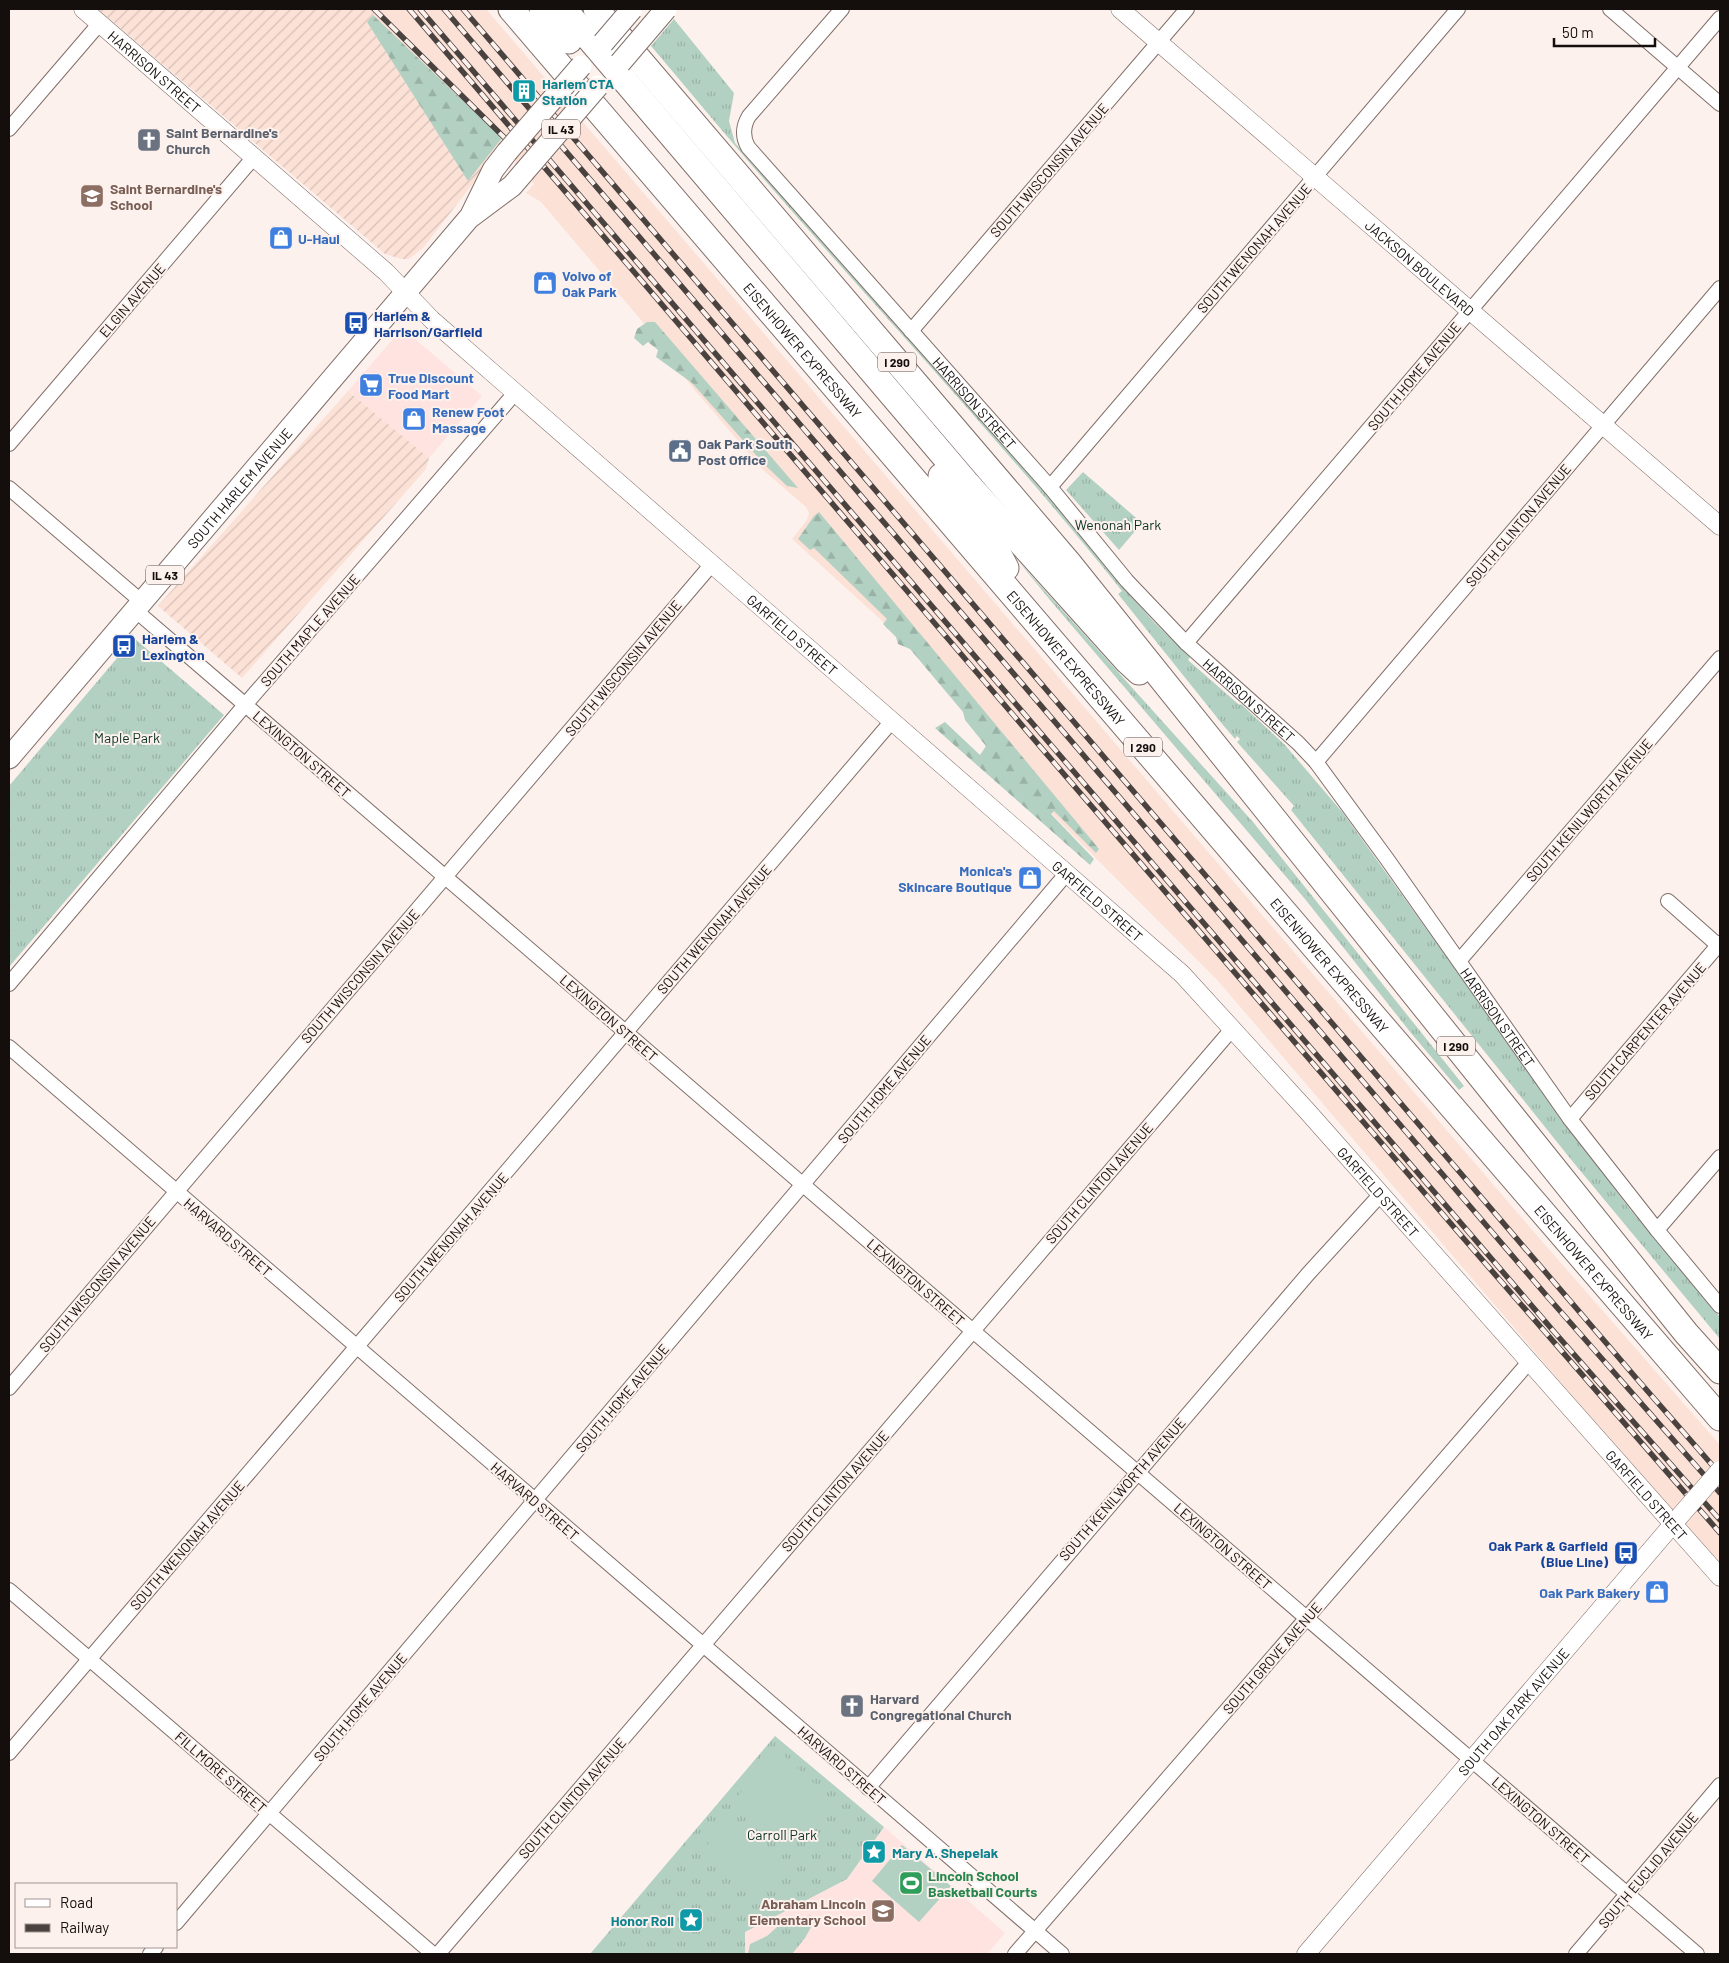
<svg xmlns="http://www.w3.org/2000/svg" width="1729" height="1963" viewBox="0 0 1729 1963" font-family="Barlow,sans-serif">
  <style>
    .commercial { fill: #fee3e0 }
    .industrial { fill: url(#industrial-furrows) }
    .built { fill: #fce1d7 }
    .grass { fill: url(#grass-tufts) }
    .forest { fill: url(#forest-firs) }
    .garden { fill: #b3d1c2 }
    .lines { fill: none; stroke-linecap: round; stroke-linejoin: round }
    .minor-casing { stroke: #806f69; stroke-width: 16 }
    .tertiary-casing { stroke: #806f69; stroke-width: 19 }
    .primary-casing { stroke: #806f69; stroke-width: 23 }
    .motorway-casing { stroke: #806f69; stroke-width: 27 }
    .minor { stroke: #fff; stroke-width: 14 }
    .tertiary { stroke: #fff; stroke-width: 18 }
    .primary { stroke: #fff; stroke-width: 21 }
    .motorway { stroke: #fff; stroke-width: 25 }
    .rail-casing { stroke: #49423f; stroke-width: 5.5 }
    .rail { stroke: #fdf1ed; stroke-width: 4; stroke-dasharray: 11; stroke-linecap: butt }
    .tertiary-bridge-casing { stroke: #806f69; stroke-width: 19; stroke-linecap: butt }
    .primary-bridge-casing { stroke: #806f69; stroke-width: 23; stroke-linecap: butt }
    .tertiary-bridge { stroke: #fff; stroke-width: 18 }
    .primary-bridge { stroke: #fff; stroke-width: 21 }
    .labels { text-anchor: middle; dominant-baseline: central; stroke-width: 4; stroke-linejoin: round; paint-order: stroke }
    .shield { fill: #fdf1ed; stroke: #5a5250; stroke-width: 1 }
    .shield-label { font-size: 12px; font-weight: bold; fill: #140e0c }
    .street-label { font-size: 14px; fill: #140e0c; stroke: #fdf1ed }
    .culture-label { font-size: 14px; font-weight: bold; fill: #0d838f; stroke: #fdf1ed; text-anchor: start }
    .worship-label { font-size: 14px; font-weight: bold; fill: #5b616d; stroke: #fdf1ed; text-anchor: start }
    .education-label { font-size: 14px; font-weight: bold; fill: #785e54; stroke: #fdf1ed; text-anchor: start }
    .shop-label { font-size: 14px; font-weight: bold; fill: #366cbe; stroke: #fdf1ed; text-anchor: start }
    .transit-label { font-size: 14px; font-weight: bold; fill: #164399; stroke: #fdf1ed; text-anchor: start }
    .service-label { font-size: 14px; font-weight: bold; fill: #4e5e75; stroke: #fdf1ed; text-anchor: start }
    .park-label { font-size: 14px; fill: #083322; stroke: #fdf1ed }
    .leisure-label { font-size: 14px; font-weight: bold; fill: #27864d; stroke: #fdf1ed; text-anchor: start }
  </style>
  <defs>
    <pattern id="industrial-furrows" width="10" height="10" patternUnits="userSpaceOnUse" patternTransform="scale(1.25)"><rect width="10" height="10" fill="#fce1d7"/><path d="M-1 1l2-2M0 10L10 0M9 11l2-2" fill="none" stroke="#d7c0b7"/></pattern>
    <pattern id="grass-tufts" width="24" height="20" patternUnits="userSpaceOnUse" patternTransform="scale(1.25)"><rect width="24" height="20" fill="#b3d1c2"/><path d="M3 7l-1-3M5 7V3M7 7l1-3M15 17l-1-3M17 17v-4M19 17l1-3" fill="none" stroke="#99b2a6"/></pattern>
    <pattern id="forest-firs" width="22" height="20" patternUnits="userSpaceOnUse" patternTransform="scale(1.25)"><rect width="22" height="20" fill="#b3d1c2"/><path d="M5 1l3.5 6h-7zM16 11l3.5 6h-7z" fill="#99b2a6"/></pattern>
  </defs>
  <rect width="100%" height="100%" fill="#fdf1ed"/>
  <path class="commercial" d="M 406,335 L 415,339 L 482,396 L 429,458 L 348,391 L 393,339 Z
    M 884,1827 L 1005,1933 L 987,1954 L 745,1954 L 745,1932 L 847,1879 Z"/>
  <path class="industrial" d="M 98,9 L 378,9 L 367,22 L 468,180 L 498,142 L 502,146 L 423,248 L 409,259 L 401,259 L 385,254 Z
    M 348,391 L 429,458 L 426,469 L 242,678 L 158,606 Z"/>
  <path class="built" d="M 378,9 L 486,9 L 1533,1231 L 1720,1445 L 1720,1563 L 1575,1399 L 1219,982 L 1054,816 L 902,639 L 792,539 L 807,520 L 809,513 L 806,507 L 763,470 L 693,388 L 641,320 L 541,202 L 526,193 L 534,184 L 499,142 L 468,181 L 367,22 Z"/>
  <path class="grass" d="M 674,19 L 734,93 L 729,121 L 735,143 L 978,414 L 1069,519 L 1122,586 L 1155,623 L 1190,657 L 1188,660 L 1237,703 L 1240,705 L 1241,704 L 1285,745 L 1343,813 L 1579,1141 L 1629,1208 L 1720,1317 L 1720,1339 L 1573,1162 L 1291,810 L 1294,806 L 1237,742 L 1240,739 L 1237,736 L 1235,739 L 1223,725 L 1118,594 L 1122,591 C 1000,438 864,296 737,148 C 708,114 680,80 651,46 Z
    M 1083,472 L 1142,523 L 1119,550 L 1066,490 Z
    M 1019,562 L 1253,822 L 1464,1086 L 1459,1090 L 1411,1033 L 1305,899 L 1050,600 Z
    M 134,638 L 224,715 L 9,967 L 9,786 Z
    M 775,1736 L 884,1827 L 847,1879 L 745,1932 L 745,1954 L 590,1954 Z
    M 810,1915 L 815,1920 L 805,1938 L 792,1954 L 748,1954 L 750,1944 L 767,1936 L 777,1927 L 793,1925 Z"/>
  <path class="forest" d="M 373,15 L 502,138 L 468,181 L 367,22 Z
    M 647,322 L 655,322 L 798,488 L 787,486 L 765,465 L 692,383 L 656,357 L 658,350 L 648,342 L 643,346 L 634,338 L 637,329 Z
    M 819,512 L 1099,849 L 1096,853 L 1054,811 L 1051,814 L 1094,859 L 1090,865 L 935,728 L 945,722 L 980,755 L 986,746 L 965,720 L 963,712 L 910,649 L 898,644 L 896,637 L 883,624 L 887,619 L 814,548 L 810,550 L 798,539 L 814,516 Z"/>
  <path class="garden" d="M 782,1754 L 827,1795 L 818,1814 L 794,1840 L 764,1834 L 731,1804 L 771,1757 Z
    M 732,1817 L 789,1866 L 758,1902 L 701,1852 Z
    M 902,1845 L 951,1886 L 919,1922 L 872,1881 Z"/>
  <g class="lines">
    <defs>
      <g id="minor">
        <path id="s1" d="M 842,9 L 749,116 C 743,126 742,136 748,147 L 1050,487 L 1127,581 L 1186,643 L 1298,743 L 1316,762 L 1387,859 L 1570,1119 L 1657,1230 L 1720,1306"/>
        <path d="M 1610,9 L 1720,104"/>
        <path d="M 9,129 L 100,23"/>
        <path d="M 911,331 L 1187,9"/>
        <path d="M 9,444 L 254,157"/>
        <path d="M 1050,487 L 1458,9"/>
        <path d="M 9,488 L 142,602"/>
        <path d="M 135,610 L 1697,1954"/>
        <path d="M 1186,643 L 1720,18"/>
        <path d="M 1316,762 L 1720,288"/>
        <path d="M 1668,901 L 1720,947"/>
        <path d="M 1459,961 L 1720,658"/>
        <path d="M 9,984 L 245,705 L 515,393"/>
        <path d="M 9,1047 L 1062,1954"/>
        <path d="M 1570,1119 L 1720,943"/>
        <path d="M 1657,1230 L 1720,1157"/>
        <path d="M 9,1388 L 712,564"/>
        <path d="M 9,1590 L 433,1954"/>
        <path d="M 9,1753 L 892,721"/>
        <path d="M 868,1788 L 1308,1274 L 1381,1194"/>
        <path d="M 176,1923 L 1067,873"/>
        <path d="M 150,1954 L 156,1947"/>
        <path d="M 438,1954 L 1233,1028"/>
        <path d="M 1015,1954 L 1529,1362"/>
        <path d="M 1576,1954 L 1720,1785"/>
      </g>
      <g id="tertiary">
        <path id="s2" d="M 83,9 L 386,272 L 432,320 L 1182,974 L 1308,1112 L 1720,1577"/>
        <path id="s3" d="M 1120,9 L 1720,526"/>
        <path id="s4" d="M 1306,1954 L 1679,1517"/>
      </g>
      <g id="primary">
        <path d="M 472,213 L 493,170 L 507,152"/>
        <path id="s5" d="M 9,758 L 469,218 L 512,186 L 524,172"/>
      </g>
      <g id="motorway">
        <path id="s6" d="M 511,9 L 1334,970 L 1720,1418"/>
        <path d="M 542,9 L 569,41"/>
        <path d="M 564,9 L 966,482 L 1126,660 L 1139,672"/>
        <path d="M 596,9 L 1068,562 L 1686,1333 L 1720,1371"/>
        <path d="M 941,476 L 998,553 L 1006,568"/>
      </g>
    </defs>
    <use href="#minor" class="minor-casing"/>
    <use href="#tertiary" class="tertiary-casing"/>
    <use href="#primary" class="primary-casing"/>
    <use href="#motorway" class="motorway-casing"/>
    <use href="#minor" class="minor"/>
    <use href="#tertiary" class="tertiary"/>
    <use href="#primary" class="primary"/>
    <use href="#motorway" class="motorway"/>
    <defs>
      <path id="rail" d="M 374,9 L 517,150
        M 409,9 L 1038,744 L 1465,1240 L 1720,1533
        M 420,9 L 1556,1334 L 1720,1520
        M 444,9 L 1546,1295 L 1720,1493
        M 463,9 L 1637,1379 L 1720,1474"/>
    </defs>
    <use href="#rail" class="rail-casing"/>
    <use href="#rail" class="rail"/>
    <defs>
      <path id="tertiary-bridge" d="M 1679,1517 L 1720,1470"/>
      <path id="primary-bridge" d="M 603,43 L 632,9
        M 620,63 L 666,9
        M 507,152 L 581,66
        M 524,172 L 598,86"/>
    </defs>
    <use href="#tertiary-bridge" class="tertiary-bridge-casing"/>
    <use href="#primary-bridge" class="primary-bridge-casing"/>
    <use href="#tertiary-bridge" class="tertiary-bridge"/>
    <use href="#primary-bridge" class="primary-bridge"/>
  </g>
  <defs>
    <symbol id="building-square" viewBox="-11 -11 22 22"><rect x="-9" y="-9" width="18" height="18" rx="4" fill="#0f9aa8" stroke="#fdf1ed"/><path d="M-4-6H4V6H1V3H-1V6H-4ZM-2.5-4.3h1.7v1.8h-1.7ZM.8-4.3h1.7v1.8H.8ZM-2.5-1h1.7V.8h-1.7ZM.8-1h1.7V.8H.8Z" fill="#fff"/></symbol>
    <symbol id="church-square" viewBox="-11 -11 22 22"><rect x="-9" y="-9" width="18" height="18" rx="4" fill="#6b7280" stroke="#fdf1ed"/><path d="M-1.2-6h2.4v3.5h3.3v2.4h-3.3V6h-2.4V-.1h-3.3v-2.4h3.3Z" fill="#fff"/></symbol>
    <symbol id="school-square" viewBox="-11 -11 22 22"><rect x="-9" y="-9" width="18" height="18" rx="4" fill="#8d6e63" stroke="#fdf1ed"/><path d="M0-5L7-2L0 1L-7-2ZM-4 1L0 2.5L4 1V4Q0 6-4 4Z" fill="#fff"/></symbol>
    <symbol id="shop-square" viewBox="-11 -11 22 22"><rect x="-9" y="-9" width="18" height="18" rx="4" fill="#3f7fe0" stroke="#fdf1ed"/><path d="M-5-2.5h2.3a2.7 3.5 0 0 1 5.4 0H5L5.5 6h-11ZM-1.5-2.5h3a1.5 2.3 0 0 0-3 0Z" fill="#fff"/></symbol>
    <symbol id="bus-square" viewBox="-11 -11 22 22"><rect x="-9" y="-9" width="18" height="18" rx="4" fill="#1a4fb4" stroke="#fdf1ed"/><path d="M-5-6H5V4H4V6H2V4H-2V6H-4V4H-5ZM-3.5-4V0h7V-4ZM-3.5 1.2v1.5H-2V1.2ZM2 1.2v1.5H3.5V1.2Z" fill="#fff"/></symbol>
    <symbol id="supermarket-square" viewBox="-11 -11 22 22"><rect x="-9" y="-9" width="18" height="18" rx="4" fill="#3f7fe0" stroke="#fdf1ed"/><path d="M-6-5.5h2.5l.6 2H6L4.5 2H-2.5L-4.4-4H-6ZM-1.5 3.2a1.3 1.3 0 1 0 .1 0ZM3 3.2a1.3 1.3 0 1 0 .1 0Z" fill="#fff"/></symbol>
    <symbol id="civic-square" viewBox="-11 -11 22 22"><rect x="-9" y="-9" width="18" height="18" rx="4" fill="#5c6f8a" stroke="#fdf1ed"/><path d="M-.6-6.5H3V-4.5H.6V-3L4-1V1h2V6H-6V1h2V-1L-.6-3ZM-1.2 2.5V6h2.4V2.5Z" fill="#fff"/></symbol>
    <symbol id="sight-square" viewBox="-11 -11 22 22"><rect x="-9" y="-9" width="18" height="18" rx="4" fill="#0f9aa8" stroke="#fdf1ed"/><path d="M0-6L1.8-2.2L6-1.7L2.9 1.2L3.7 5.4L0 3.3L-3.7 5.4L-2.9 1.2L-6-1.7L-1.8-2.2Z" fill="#fff"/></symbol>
    <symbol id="stadium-square" viewBox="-11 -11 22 22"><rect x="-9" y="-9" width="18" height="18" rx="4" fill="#2e9e5b" stroke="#fdf1ed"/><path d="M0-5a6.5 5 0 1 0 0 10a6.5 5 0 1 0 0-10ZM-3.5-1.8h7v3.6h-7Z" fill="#fff"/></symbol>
  </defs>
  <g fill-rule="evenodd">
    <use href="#building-square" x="510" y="77" width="28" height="28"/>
    <use href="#church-square" x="135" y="126" width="28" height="28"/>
    <use href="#school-square" x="78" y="182" width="28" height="28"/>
    <use href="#shop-square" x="267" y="224" width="28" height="28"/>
    <use href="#shop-square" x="531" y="269" width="28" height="28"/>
    <use href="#bus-square" x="342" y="309" width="28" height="28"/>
    <use href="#supermarket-square" x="357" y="371" width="28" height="28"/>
    <use href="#shop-square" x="400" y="405" width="28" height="28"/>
    <use href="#civic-square" x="666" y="437" width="28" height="28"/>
    <use href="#bus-square" x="110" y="632" width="28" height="28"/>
    <use href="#shop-square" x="1016" y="864" width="28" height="28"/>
    <use href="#bus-square" x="1612" y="1539" width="28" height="28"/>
    <use href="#shop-square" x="1643" y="1578" width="28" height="28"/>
    <use href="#church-square" x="838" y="1692" width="28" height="28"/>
    <use href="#sight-square" x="860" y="1838" width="28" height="28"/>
    <use href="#stadium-square" x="897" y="1869" width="28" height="28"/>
    <use href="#school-square" x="869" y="1897" width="28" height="28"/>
    <use href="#sight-square" x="677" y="1906" width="28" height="28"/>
  </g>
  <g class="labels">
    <g class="shield">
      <rect x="542" y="119.5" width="38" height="19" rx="4"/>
      <rect x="878" y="352.5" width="38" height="19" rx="4"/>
      <rect x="146" y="565.5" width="38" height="19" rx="4"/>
      <rect x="1124" y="737.5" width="38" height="19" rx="4"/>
      <rect x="1437" y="1036.5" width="38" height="19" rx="4"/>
    </g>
    <g class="shield-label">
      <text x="561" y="129">IL 43</text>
      <text x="897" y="362">I 290</text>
      <text x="165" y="575">IL 43</text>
      <text x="1143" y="747">I 290</text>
      <text x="1456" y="1046">I 290</text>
    </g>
    <g class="street-label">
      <text stroke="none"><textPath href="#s2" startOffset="95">HARRISON STREET</textPath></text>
      <text transform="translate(1049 170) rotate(-49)">SOUTH WISCONSIN AVENUE</text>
      <text transform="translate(1254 248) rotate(-49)">SOUTH WENONAH AVENUE</text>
      <text stroke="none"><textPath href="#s3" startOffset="396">JACKSON BOULEVARD</textPath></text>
      <text transform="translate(132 300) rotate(-49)">ELGIN AVENUE</text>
      <text stroke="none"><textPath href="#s6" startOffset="449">EISENHOWER EXPRESSWAY</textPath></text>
      <text transform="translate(1414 376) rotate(-50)">SOUTH HOME AVENUE</text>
      <text stroke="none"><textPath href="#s1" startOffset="516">HARRISON STREET</textPath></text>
      <text stroke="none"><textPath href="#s5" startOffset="355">SOUTH HARLEM AVENUE</textPath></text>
      <text transform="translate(1518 525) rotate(-50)">SOUTH CLINTON AVENUE</text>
      <text transform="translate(310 630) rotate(-49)">SOUTH MAPLE AVENUE</text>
      <text stroke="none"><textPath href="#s2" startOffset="946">GARFIELD STREET</textPath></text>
      <text stroke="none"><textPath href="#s6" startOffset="854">EISENHOWER EXPRESSWAY</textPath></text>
      <text transform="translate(623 668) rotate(-50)">SOUTH WISCONSIN AVENUE</text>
      <text stroke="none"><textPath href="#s1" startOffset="921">HARRISON STREET</textPath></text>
      <text transform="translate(302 754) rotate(41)">LEXINGTON STREET</text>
      <text transform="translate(1589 810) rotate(-49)">SOUTH KENILWORTH AVENUE</text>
      <text stroke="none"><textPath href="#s2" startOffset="1351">GARFIELD STREET</textPath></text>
      <text transform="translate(714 929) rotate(-49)">SOUTH WENONAH AVENUE</text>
      <text stroke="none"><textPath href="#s6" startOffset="1259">EISENHOWER EXPRESSWAY</textPath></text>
      <text transform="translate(360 976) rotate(-49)">SOUTH WISCONSIN AVENUE</text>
      <text stroke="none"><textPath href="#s1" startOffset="1326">HARRISON STREET</textPath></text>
      <text transform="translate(609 1018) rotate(41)">LEXINGTON STREET</text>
      <text transform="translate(1645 1031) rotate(-49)">SOUTH CARPENTER AVENUE</text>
      <text transform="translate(884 1089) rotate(-50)">SOUTH HOME AVENUE</text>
      <text transform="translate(1099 1183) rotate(-49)">SOUTH CLINTON AVENUE</text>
      <text stroke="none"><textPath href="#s2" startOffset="1756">GARFIELD STREET</textPath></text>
      <text transform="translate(228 1237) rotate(41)">HARVARD STREET</text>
      <text transform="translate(451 1237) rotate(-49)">SOUTH WENONAH AVENUE</text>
      <text stroke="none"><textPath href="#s6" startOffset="1664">EISENHOWER EXPRESSWAY</textPath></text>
      <text transform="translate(916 1282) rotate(41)">LEXINGTON STREET</text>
      <text transform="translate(97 1284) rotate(-50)">SOUTH WISCONSIN AVENUE</text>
      <text transform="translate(622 1398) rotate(-50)">SOUTH HOME AVENUE</text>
      <text transform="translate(1122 1489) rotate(-49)">SOUTH KENILWORTH AVENUE</text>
      <text transform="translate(835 1491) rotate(-49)">SOUTH CLINTON AVENUE</text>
      <text stroke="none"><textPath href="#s2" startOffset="2161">GARFIELD STREET</textPath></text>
      <text transform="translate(535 1501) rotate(41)">HARVARD STREET</text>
      <text transform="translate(187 1545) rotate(-49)">SOUTH WENONAH AVENUE</text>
      <text transform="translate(1223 1546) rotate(41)">LEXINGTON STREET</text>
      <text transform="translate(1272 1658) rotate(-49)">SOUTH GROVE AVENUE</text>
      <text transform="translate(360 1707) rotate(-50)">SOUTH HOME AVENUE</text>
      <text stroke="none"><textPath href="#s4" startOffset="319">SOUTH OAK PARK AVENUE</textPath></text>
      <text transform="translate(842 1765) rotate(41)">HARVARD STREET</text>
      <text transform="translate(221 1772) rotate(41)">FILLMORE STREET</text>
      <text transform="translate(572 1798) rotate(-49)">SOUTH CLINTON AVENUE</text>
      <text transform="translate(1541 1820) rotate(41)">LEXINGTON STREET</text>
      <text transform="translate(1648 1870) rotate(-50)">SOUTH EUCLID AVENUE</text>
    </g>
    <g class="culture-label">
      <text x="542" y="83">Harlem CTA<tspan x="542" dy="16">Station</tspan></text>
      <text x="892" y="1852">Mary A. Shepelak</text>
      <text x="674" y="1920" text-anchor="end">Honor Roll</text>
    </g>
    <g class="worship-label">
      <text x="166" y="132">Saint Bernardine's<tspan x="166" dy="16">Church</tspan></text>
      <text x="870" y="1698">Harvard<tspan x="870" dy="16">Congregational Church</tspan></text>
    </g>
    <g class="education-label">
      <text x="110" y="188">Saint Bernardine's<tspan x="110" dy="16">School</tspan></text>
      <text x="866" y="1903" text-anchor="end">Abraham Lincoln<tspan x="866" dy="16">Elementary School</tspan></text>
    </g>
    <g class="shop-label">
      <text x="298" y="238">U-Haul</text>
      <text x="562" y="275">Volvo of<tspan x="562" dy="16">Oak Park</tspan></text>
      <text x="388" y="377">True Discount<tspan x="388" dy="16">Food Mart</tspan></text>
      <text x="432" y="411">Renew Foot<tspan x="432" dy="16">Massage</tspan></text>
      <text x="1012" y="870" text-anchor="end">Monica's<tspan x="1012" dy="16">Skincare Boutique</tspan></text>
      <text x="1640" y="1592" text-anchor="end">Oak Park Bakery</text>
    </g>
    <g class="transit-label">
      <text x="374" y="315">Harlem &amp;<tspan x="374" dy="16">Harrison/Garfield</tspan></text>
      <text x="142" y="638">Harlem &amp;<tspan x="142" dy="16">Lexington</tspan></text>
      <text x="1608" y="1545" text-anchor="end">Oak Park &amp; Garfield<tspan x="1608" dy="16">(Blue Line)</tspan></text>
    </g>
    <g class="service-label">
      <text x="698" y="443">Oak Park South<tspan x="698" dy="16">Post Office</tspan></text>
    </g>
    <g class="park-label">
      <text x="1118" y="524">Wenonah Park</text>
      <text x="127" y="737">Maple Park</text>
      <text x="782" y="1834">Carroll Park</text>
    </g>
    <g class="leisure-label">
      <text x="928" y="1875">Lincoln School<tspan x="928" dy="16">Basketball Courts</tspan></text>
    </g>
  </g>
  <rect width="1729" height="1963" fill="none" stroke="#140e0c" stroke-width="20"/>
  <rect x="15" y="1883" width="162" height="65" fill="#fdf1ed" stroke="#a09693"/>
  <rect x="25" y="1899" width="25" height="8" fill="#ffffff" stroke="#a09693"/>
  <text x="60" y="1908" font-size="15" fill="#140e0c">Road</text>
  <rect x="25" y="1924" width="25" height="8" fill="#49423f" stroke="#a09693"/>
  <text x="60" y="1933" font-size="15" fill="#140e0c">Railway</text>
  <path d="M1554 38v8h101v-8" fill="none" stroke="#140e0c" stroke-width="2.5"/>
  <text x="1562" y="38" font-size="15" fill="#140e0c" stroke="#fdf1ed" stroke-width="4" paint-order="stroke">50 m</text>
</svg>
